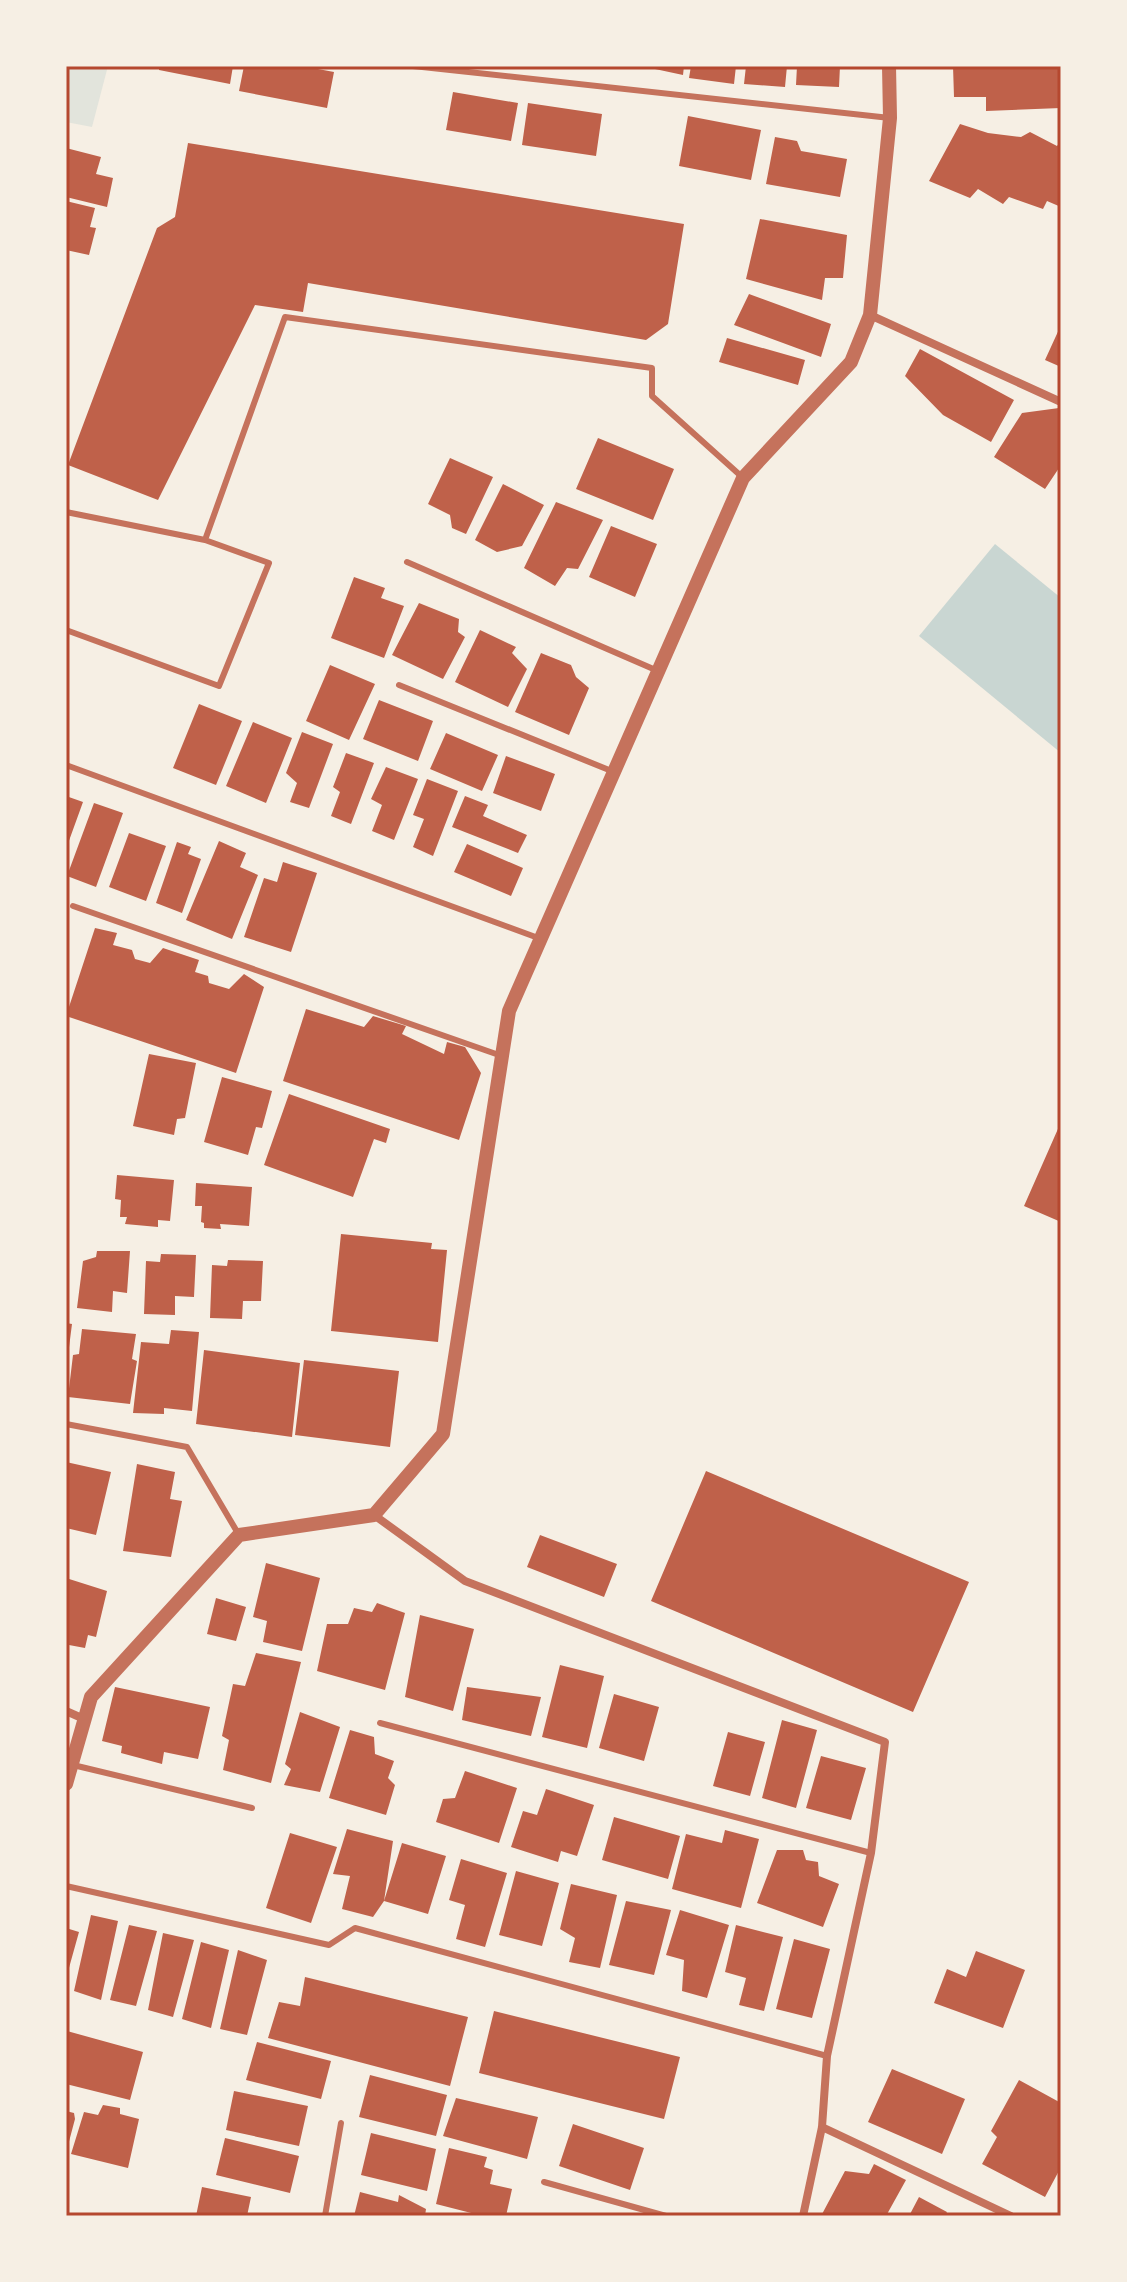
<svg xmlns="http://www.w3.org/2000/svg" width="1127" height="2282" viewBox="0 0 1127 2282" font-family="Ubuntu,sans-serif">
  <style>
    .green { fill: #e2e4dc }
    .water { fill: #c9d6d2 }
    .building { fill: #bf614a }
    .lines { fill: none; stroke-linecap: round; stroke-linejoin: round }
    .service { stroke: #c5725c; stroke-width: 6 }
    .minor { stroke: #c5725c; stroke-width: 8 }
    .tertiary { stroke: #c5725c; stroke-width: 14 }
    .neatline { fill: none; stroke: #b5482f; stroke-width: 3 }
  </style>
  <rect width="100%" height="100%" fill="#f6efe4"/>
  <path class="green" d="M 66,66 L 108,66 L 92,127 L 66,122 Z"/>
  <path class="water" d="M 995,544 L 1061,598 L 1061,753 L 919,636 Z"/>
  <path class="building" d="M 159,66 L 233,66 L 230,84 L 159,70 Z
    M 244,66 L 302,66 L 334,72 L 327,108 L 239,91 Z
    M 641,66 L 684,66 L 683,75 Z
    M 691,66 L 736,66 L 734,84 L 689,78 Z
    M 746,66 L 787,66 L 785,87 L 744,84 Z
    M 797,66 L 840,66 L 839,87 L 796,85 Z
    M 953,66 L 1061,66 L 1061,108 L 986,111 L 986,97 L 954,97 Z
    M 453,92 L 518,103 L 511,141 L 446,130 Z
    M 528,103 L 602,114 L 596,156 L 522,145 Z
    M 688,116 L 761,130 L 751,180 L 679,166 Z
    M 960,124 L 988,133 L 1021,137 L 1030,132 L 1057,146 L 1061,141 L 1061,207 L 1047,201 L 1043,209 L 1009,197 L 1003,204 L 978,189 L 970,198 L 929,181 Z
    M 775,137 L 797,141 L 801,151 L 847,159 L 840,197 L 766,184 Z
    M 188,143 L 684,224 L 668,324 L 646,340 L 308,283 L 303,312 L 255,305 L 158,500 L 68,465 L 157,228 L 175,217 Z
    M 66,148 L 101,157 L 96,174 L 113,178 L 107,207 L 66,197 Z
    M 66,201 L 95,208 L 90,227 L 96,228 L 89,255 L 66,250 Z
    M 760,219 L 847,235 L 843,278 L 825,278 L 822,300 L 746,279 Z
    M 749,294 L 831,324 L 821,357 L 734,325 Z
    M 1061,325 L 1061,367 L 1045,360 Z
    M 727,338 L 805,360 L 798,385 L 719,362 Z
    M 920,349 L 1014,400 L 991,442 L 943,415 L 905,376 Z
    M 1059,408 L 1061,465 L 1045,489 L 994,457 L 1022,413 Z
    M 598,438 L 674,469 L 653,520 L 576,489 Z
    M 450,458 L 493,477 L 466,534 L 452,528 L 450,515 L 428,504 Z
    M 503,484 L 544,505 L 522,546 L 497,552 L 475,540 Z
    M 556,502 L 603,520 L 578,569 L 567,568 L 555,586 L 524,568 Z
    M 611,526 L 657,544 L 635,597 L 589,577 Z
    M 354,577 L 385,588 L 381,598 L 404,606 L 384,658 L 331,638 Z
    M 419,603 L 459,619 L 458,632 L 465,637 L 443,679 L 392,655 Z
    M 480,630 L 516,647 L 512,653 L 527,669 L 508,707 L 455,682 Z
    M 541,653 L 571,665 L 576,677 L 589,688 L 569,735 L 515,712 Z
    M 330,665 L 375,684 L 349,740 L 306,721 Z
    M 379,700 L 433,721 L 418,761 L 363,739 Z
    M 199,704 L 242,721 L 216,785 L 173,768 Z
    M 253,722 L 292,738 L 266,803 L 226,786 Z
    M 302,732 L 333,744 L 309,808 L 290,802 L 297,783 L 286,773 Z
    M 446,733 L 498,755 L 482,791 L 430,769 Z
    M 346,753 L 374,763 L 351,824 L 331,816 L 340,792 L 333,787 Z
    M 506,756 L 555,774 L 541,811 L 493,793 Z
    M 386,767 L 418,779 L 394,840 L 372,831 L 382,805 L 371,799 Z
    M 427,779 L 458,791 L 433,856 L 413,847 L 424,819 L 413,815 Z
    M 66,796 L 83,802 L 66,849 Z
    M 465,796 L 488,805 L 483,816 L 527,835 L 518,853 L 452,827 Z
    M 94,803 L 123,813 L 96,887 L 67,876 Z
    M 129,833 L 166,846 L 146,901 L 109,887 Z
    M 219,841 L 246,853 L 240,867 L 258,875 L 232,939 L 186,920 Z
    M 177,842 L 191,847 L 188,854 L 201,859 L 182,913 L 156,903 Z
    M 467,844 L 523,868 L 511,896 L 454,872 Z
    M 283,862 L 317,873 L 291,952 L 244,937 L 264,878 L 277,882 Z
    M 95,928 L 117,933 L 113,945 L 132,950 L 135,959 L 150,963 L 163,948 L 199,960 L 195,972 L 208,976 L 209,983 L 229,989 L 244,974 L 264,987 L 236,1073 L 66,1016 Z
    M 306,1009 L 364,1027 L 373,1016 L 406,1026 L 402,1034 L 444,1054 L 447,1042 L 465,1047 L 481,1073 L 459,1140 L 283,1081 Z
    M 149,1054 L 196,1063 L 185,1118 L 177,1119 L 174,1135 L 133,1126 Z
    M 222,1077 L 272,1091 L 262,1128 L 256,1127 L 248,1155 L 204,1142 Z
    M 289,1094 L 390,1129 L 386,1143 L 374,1139 L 353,1197 L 264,1165 Z
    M 1061,1122 L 1061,1222 L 1024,1206 Z
    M 117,1175 L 174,1180 L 170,1221 L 158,1220 L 158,1227 L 125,1224 L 127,1217 L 120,1217 L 121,1200 L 115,1199 Z
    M 196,1183 L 252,1187 L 249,1226 L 220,1224 L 221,1229 L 204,1228 L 204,1223 L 201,1222 L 202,1206 L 195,1206 Z
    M 341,1234 L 432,1243 L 431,1249 L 447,1250 L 438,1342 L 331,1331 Z
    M 97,1251 L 130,1251 L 127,1293 L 113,1291 L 112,1312 L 77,1308 L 83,1261 L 96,1257 Z
    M 161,1254 L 196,1255 L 194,1297 L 175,1296 L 175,1315 L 144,1314 L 146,1261 L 160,1262 Z
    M 228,1260 L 263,1261 L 261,1301 L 243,1301 L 242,1319 L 210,1318 L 212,1265 L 227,1266 Z
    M 66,1323 L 72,1324 L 68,1355 L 66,1355 Z
    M 82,1329 L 136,1334 L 132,1359 L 137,1361 L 130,1404 L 68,1397 L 73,1355 L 79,1354 Z
    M 171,1330 L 199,1332 L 192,1411 L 164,1408 L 164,1414 L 133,1413 L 141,1342 L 169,1344 Z
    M 204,1350 L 300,1363 L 292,1437 L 196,1424 Z
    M 304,1360 L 399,1371 L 390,1447 L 295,1435 Z
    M 66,1462 L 111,1472 L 96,1535 L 66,1528 Z
    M 137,1464 L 175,1472 L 170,1499 L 182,1501 L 171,1557 L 123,1551 Z
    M 706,1471 L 969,1582 L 913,1712 L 651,1601 Z
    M 540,1535 L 617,1564 L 604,1597 L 527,1567 Z
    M 266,1563 L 320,1578 L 302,1651 L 263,1642 L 267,1621 L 253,1617 Z
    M 66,1578 L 107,1591 L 96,1637 L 88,1635 L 85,1648 L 69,1645 L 67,1654 Z
    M 216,1598 L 246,1607 L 236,1641 L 207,1634 Z
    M 377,1603 L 405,1613 L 385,1690 L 317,1671 L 327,1624 L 348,1624 L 354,1608 L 372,1612 Z
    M 420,1615 L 474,1629 L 453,1711 L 405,1697 Z
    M 256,1653 L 301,1662 L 271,1783 L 223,1770 L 229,1740 L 222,1736 L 233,1684 L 245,1686 Z
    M 560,1665 L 604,1676 L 587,1748 L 542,1737 Z
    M 115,1687 L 210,1707 L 198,1759 L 164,1752 L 162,1764 L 121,1753 L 122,1746 L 102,1741 Z
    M 467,1687 L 541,1697 L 531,1736 L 462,1720 Z
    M 614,1694 L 659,1707 L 644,1761 L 599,1748 Z
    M 300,1712 L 340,1727 L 320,1792 L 284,1785 L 291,1769 L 285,1764 Z
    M 782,1720 L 817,1730 L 796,1808 L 762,1798 Z
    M 350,1730 L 374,1737 L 375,1754 L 394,1761 L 388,1778 L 395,1785 L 386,1815 L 329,1798 Z
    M 728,1732 L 765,1742 L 750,1796 L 713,1786 Z
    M 821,1756 L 866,1768 L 851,1820 L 806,1808 Z
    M 465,1771 L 517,1788 L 499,1843 L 436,1822 L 443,1799 L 455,1798 Z
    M 546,1789 L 594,1805 L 577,1856 L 561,1851 L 558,1862 L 511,1847 L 523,1811 L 537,1815 Z
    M 614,1817 L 680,1836 L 668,1879 L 602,1860 Z
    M 347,1829 L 393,1841 L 384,1901 L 373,1917 L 342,1909 L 350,1876 L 333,1874 Z
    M 725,1830 L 759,1839 L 741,1908 L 672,1889 L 686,1834 L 722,1843 Z
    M 290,1833 L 337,1847 L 311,1923 L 266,1908 Z
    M 402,1843 L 446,1856 L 428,1914 L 384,1901 Z
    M 777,1850 L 803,1850 L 806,1860 L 818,1862 L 819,1876 L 839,1884 L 823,1927 L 757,1903 Z
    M 461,1859 L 507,1873 L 485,1947 L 456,1939 L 465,1905 L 449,1900 Z
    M 516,1871 L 559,1883 L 542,1946 L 499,1935 Z
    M 571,1884 L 617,1895 L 600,1968 L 569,1962 L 575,1938 L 560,1929 Z
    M 626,1901 L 671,1910 L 654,1975 L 609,1965 Z
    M 680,1910 L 729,1925 L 707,1998 L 682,1991 L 684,1960 L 666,1955 Z
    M 91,1915 L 118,1921 L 101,2000 L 74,1991 Z
    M 129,1925 L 157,1931 L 136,2006 L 110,2000 Z
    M 736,1925 L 783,1937 L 764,2011 L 739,2005 L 746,1978 L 725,1972 Z
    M 66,1928 L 79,1932 L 67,1975 L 66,1974 Z
    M 163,1933 L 194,1940 L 173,2017 L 148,2010 Z
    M 794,1939 L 830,1949 L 812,2018 L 776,2009 Z
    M 201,1942 L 229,1950 L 211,2028 L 182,2019 Z
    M 238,1950 L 267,1960 L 247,2035 L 220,2029 Z
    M 976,1951 L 1025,1970 L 1003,2028 L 934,2003 L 947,1969 L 966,1977 Z
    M 305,1977 L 468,2017 L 450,2086 L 268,2038 L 279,2002 L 300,2006 Z
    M 494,2011 L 680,2057 L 664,2119 L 479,2073 Z
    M 67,2031 L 143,2052 L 130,2100 L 66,2084 Z
    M 257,2042 L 331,2061 L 321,2099 L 246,2080 Z
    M 892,2069 L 965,2099 L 942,2154 L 868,2122 Z
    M 370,2075 L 447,2095 L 436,2136 L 359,2117 Z
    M 1019,2080 L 1061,2103 L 1061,2167 L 1045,2197 L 982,2164 L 997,2137 L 991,2131 Z
    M 234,2091 L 308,2106 L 299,2146 L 226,2130 Z
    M 456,2098 L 538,2117 L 527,2159 L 443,2136 Z
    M 103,2105 L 120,2108 L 120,2114 L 139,2119 L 128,2168 L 71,2154 L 84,2112 L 98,2115 Z
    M 66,2111 L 74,2113 L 75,2119 L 67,2149 Z
    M 573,2124 L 644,2148 L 630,2190 L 559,2166 Z
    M 371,2133 L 436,2149 L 427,2191 L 361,2175 Z
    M 225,2138 L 299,2156 L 290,2193 L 216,2175 Z
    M 449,2148 L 487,2157 L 484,2167 L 493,2170 L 490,2184 L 512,2189 L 506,2216 L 483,2216 L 436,2204 Z
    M 874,2164 L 906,2180 L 886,2216 L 821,2216 L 845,2171 L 869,2174 Z
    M 202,2187 L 251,2197 L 247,2216 L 196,2216 Z
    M 360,2192 L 398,2202 L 399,2195 L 426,2209 L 425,2216 L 354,2216 Z
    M 919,2197 L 947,2212 L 945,2216 L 909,2216 Z"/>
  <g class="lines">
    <path class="service" d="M 413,66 L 890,118
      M 66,512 L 205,540
      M 407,562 L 658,671
      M 66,630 L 219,686 L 269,563 L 205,540 L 285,317 L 652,368 L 652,396 L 741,476
      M 399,685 L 614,772
      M 66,765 L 541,939
      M 73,906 L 499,1055
      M 66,1424 L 187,1447 L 239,1535
      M 380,1723 L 871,1853
      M 73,1765 L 252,1808
      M 66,1886 L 329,1945 L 355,1928 L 827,2056
      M 544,2182 L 666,2216
      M 325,2216 L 341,2123"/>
    <path class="minor" d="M 870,315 L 1061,402
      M 374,1515 L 465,1581 L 885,1742 L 871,1853 L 827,2056 L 822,2127 L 803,2216
      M 66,1711 L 84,1719
      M 822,2127 L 1011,2216"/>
    <path class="tertiary" d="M 66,1784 L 91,1697 L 239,1535 L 374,1515 L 443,1434 L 509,1011 L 743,478 L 851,362 L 870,315 L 890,118 L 889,66"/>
  </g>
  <rect width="1127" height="2282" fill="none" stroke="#f6efe4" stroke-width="136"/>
  <rect x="68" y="68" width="991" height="2146" class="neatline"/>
</svg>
